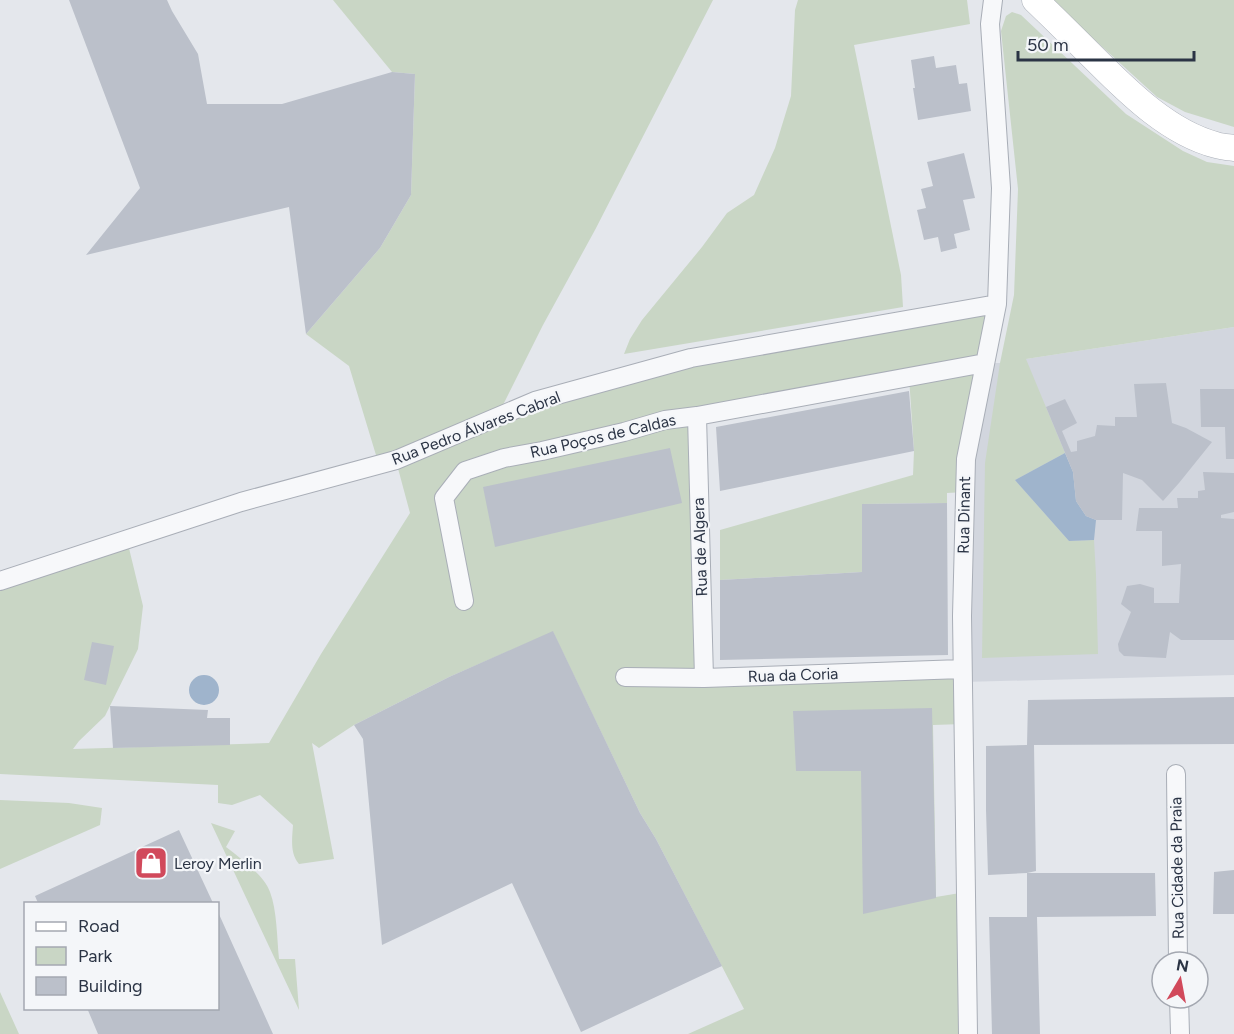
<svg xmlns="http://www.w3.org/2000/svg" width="1234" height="1034" viewBox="0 0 1234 1034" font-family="Figtree,sans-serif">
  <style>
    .built { fill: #d2d6de }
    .green { fill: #c9d6c5 }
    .water { fill: #9fb4cc }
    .building { fill: #bbc0ca }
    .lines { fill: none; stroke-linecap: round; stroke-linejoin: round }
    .street-casing { stroke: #a9aeb7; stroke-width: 20 }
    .secondary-casing { stroke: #a9aeb7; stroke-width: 27 }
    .street { stroke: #f7f8fa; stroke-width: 18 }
    .secondary { stroke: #fff; stroke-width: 26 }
    .labels { text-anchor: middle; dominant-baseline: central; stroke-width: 4.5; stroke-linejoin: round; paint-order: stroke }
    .street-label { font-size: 16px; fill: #2b3445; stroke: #f4f6f9 }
    .poi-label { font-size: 16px; fill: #2b3445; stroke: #f4f6f9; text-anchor: start }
  </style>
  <rect width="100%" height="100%" fill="#e4e7ec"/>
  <path class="built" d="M 1234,327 L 1234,675 L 963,682 L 968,448 L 988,363 L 1000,363 Z"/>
  <path class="green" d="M 333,0 L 713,0 L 595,230 L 543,325 L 497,417 L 691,358 L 997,304 L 965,492 L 947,493 L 947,503 L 862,504 L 862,572 L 720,580 L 720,530 L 913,475 L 914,451 L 909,377 L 697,416 L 704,678 L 962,669 L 963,724 L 933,725 L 936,897 L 966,892 L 968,1034 L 688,1034 L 744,1009 L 656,839 L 640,813 L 553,632 L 449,677 L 354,725 L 319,748 L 312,743 L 334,859 L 299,864 C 290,853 292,840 293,825 L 260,795 L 232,805 L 218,803 L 218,785 L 0,774 L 0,581 L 127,540 L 143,606 L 138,649 L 105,716 L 79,741 L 73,749 L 269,743 L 321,654 L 410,513 L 396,461 L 379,465 L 349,366 L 306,334 L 380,248 L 411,195 L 415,74 L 392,72 Z
    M 798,0 L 967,0 L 970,24 L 854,45 L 901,275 L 903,307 L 624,354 L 630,339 L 642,320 L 702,247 L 727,213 L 754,195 L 775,148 L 791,96 L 795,10 Z
    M 1051,0 L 1234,0 L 1234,127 L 1185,112 L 1157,97 Z
    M 1012,12 L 1021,15 L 1126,114 L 1183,151 L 1207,162 L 1234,166 L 1234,327 L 1026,359 L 1065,453 L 1015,480 L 1069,541 L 1094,540 L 1096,575 L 1098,654 L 982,658 L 985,463 L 1000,363 L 1014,295 L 1018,189 L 1001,31 L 1006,16 Z
    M 0,800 L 69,803 L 102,808 L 100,825 L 0,869 Z
    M 211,823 L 235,831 L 226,847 C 240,858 264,875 270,892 C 277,910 277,939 279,959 L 295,959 L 299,1010 Z
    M 0,992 L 19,1034 L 0,1034 Z"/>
  <path class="water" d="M 1065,453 L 1073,472 L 1076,501 L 1086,516 L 1096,520 L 1094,540 L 1069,541 L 1015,480 Z
    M189 690a15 15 0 1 1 30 0a15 15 0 1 1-30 0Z"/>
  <path class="building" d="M 69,0 L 167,0 L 172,11 L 198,54 L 207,104 L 282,104 L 392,72 L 415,74 L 411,195 L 380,248 L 306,334 L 289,207 L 86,255 L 140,188 Z
    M 934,56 L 936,68 L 956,65 L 959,84 L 967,83 L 971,111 L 918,120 L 913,88 L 915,88 L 911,60 Z
    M 964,153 L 975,198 L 963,200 L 970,230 L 954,234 L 957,248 L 941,252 L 938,237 L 924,240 L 917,210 L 926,208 L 921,189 L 933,186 L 927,162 Z
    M 1166,383 L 1172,423 L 1186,428 L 1212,442 L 1179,483 L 1163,501 L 1142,480 L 1123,473 L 1122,520 L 1096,520 L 1086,516 L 1076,501 L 1073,472 L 1046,407 L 1065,399 L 1077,423 L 1062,431 L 1071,452 L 1077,451 L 1077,441 L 1095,436 L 1097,425 L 1115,426 L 1115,417 L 1137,417 L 1134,384 Z
    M 1200,389 L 1234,389 L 1234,459 L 1226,459 L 1225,427 L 1201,427 Z
    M 909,391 L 914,451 L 720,491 L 716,427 Z
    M 670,448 L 682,503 L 495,547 L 483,487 Z
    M 1203,472 L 1234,473 L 1234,512 L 1221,515 L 1221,518 L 1234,519 L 1234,640 L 1181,640 L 1170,632 L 1166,658 L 1124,656 L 1119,651 L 1118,644 L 1131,612 L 1121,604 L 1127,586 L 1140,584 L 1154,588 L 1154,603 L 1179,603 L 1181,564 L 1162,566 L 1162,531 L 1136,531 L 1139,508 L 1178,508 L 1177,498 L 1198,498 L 1198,491 L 1205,490 Z
    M 947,503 L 948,655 L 720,660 L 720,580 L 862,572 L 862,504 Z
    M 553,631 L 640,813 L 656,839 L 722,966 L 581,1032 L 512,883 L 382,945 L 363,739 L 354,725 L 449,677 Z
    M 92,642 L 114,646 L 106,685 L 84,680 Z
    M 1234,697 L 1234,744 L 1034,745 L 1036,871 L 1027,873 L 1155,873 L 1156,916 L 1037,917 L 1040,1034 L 992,1034 L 989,917 L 1027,917 L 1027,873 L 988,875 L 986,810 L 986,746 L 1027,745 L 1028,700 Z
    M 110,706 L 208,710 L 207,718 L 230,718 L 230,745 L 113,748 Z
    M 932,708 L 936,898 L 863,914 L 861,771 L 796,771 L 793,711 Z
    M 179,830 L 213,903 L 38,903 L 35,896 Z
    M 1234,870 L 1234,914 L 1213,914 L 1214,872 Z
    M 218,912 L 273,1034 L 98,1034 L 87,1008 L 218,1008 Z"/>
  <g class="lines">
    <defs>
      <path id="street" d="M 697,416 L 704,678
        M 0,581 L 241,502 L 396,460 L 535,401 L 691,358 L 997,304
        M 464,601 L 444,498 L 465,471 L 504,458 L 542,451 L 624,432 L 665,420 L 697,416 L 985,363
        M 625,677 L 704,678 L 962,669
        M 1176,774 L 1178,962
        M 1179,998 L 1180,1034
        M 968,1034 L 962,616 L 966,459 L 997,304 L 1001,188 L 990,24 L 993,0"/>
      <path id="secondary" d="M 1035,0 C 1056,20 1077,41 1097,61 C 1130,94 1170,133 1216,145 C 1222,147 1228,147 1234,148"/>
    </defs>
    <use href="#street" class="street-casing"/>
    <use href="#secondary" class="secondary-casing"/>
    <use href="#street" class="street"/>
    <use href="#secondary" class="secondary"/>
  </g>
  <defs>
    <symbol id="shop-square" viewBox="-11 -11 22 22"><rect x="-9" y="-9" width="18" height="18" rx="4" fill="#d1495b" stroke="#f4f6f9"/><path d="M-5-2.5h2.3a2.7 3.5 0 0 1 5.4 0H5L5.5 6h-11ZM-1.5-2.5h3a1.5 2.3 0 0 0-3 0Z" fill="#fff"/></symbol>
  </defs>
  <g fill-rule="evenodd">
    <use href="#shop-square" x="132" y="844" width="38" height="38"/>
  </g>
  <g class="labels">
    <g class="street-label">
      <text transform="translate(476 428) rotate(-21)">Rua Pedro Álvares Cabral</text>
      <text transform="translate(603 436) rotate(-13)">Rua Poços de Caldas</text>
      <text transform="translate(964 515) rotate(-89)">Rua Dinant</text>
      <text transform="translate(700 547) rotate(-92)">Rua de Algera</text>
      <text transform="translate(793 675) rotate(-2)">Rua da Coria</text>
      <text transform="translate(1177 868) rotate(-91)">Rua Cidade da Praia</text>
    </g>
    <g class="poi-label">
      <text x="174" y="863">Leroy Merlin</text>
    </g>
  </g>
  <rect x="24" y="902" width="195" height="108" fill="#f4f6f9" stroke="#a4a8b1" stroke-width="1.5"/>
  <rect x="36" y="922" width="30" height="9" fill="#ffffff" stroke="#a4a8b1" stroke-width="1.5"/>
  <text x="78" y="932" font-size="18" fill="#2b3445">Road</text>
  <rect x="36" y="947" width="30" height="18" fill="#c9d6c5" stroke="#a4a8b1" stroke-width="1.5"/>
  <text x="78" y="962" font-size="18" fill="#2b3445">Park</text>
  <rect x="36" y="977" width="30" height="18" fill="#bbc0ca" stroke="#a4a8b1" stroke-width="1.5"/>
  <text x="78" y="992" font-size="18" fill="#2b3445">Building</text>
  <g transform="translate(1180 980) rotate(10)"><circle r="28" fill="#f4f6f9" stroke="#a4a8b1" stroke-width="1.5"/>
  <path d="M0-4.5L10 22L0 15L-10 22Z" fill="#d1495b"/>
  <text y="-9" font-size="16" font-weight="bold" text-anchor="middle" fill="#2b3445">N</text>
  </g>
  <path d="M1018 51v9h176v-9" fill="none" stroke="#2b3445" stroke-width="3"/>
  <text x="1027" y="51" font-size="18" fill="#2b3445" stroke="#f4f6f9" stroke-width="4.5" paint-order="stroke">50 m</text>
</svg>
